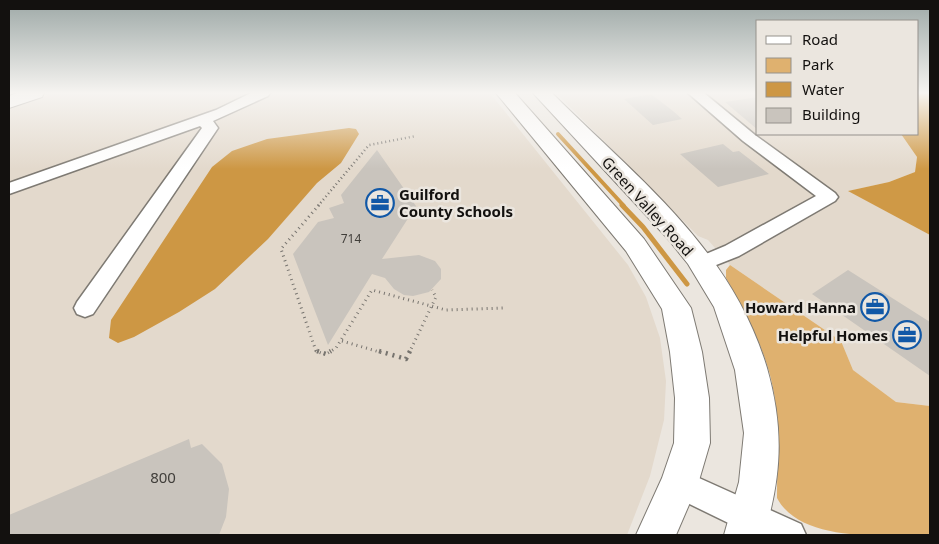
<svg xmlns="http://www.w3.org/2000/svg" width="939" height="544" viewBox="0 0 939 544" font-family="'Noto Sans',sans-serif">
  <style>
    .built { fill: #e3d9cc }
    .green { fill: #dfb16f }
    .forest { fill: #cf9946 }
    .water { fill: #cd9744 }
    .lines { fill: none; stroke-linecap: round; stroke-linejoin: round }
    .stream-far1 { stroke: #cd9744; stroke-width: 4 }
    .stream { stroke: #cd9744; stroke-width: 5 }
    .building { fill: #c9c4bd }
    .minor-casing { stroke: #7e7a73; stroke-width: 3 }
    .major-casing { stroke: #7e7a73; stroke-width: 2 }
    .highway-casing { stroke: #7e7a73; stroke-width: 2 }
    .path-far2 { stroke: #77746f; stroke-width: 2.5; stroke-dasharray: 1 3; stroke-linecap: butt }
    .path-far1 { stroke: #77746f; stroke-width: 3; stroke-dasharray: 1 4; stroke-linecap: butt }
    .path { stroke: #77746f; stroke-width: 4.5; stroke-dasharray: 2 5; stroke-linecap: butt }
    .minor { fill: #fff; fill-rule: evenodd }
    .major { fill: #fff; fill-rule: evenodd }
    .highway { fill: #fff; fill-rule: evenodd }
    .labels { text-anchor: middle; dominant-baseline: central; stroke-width: 5; stroke-linejoin: round; paint-order: stroke }
    .number-label { font-size: 12px; fill: #403e3a }
    .poi-label { font-size: 15px; font-weight: bold; fill: #13110f; stroke: #ebe6df; text-anchor: end }
    .street-label { font-size: 15px; fill: #13110f; stroke: #ebe6df }
    .near-number-label { font-size: 15px; fill: #403e3a }
  </style>
  <rect width="100%" height="100%" fill="#ebe6df"/>
  <path class="built" d="M 55,93 L 490,93 L 628,265 L 646,297 L 660,338 L 666,381 L 664,420 L 650,476 L 627,535 L 9,535 L 9,109 Z
    M 556,93 L 758,93 L 758,134 L 901,134 L 917,157 L 915,172 L 889,182 L 849,191 L 930,235 L 930,406 L 896,402 L 853,370 L 841,341 L 730,265 L 708,240 L 698,236 Z"/>
  <path class="green" d="M 730,265 L 841,341 L 853,370 L 896,402 L 930,406 L 930,533 L 927,535 C 883,535 801,543 777,498 C 777,469 779,438 776,409 C 772,361 749,319 726,278 L 726,270 Z"/>
  <path class="forest" d="M 918,93 L 930,93 L 930,235 L 848,191 L 889,182 L 915,172 L 917,157 L 901,134 L 918,134 Z"/>
  <path class="water" d="M 349,128 L 356,129 L 359,134 L 341,163 L 317,183 L 268,239 L 215,289 L 179,312 L 134,337 L 118,343 L 109,338 L 111,320 L 212,167 L 232,151 L 267,139 Z"/>
  <g class="lines">
    <path class="stream-far1" d="M 558,134 L 624,206"/>
    <path class="stream" d="M 622,205 L 643,227 L 687,284"/>
  </g>
  <path class="building" d="M 651,94 L 673,111 L 682,119 L 653,125 L 624,99 Z
    M 758,97 L 758,130 L 725,102 Z
    M 723,144 L 733,152 L 739,151 L 769,174 L 718,187 L 680,154 Z
    M 377,150 L 416,206 L 382,259 L 419,255 L 435,261 L 441,269 L 441,279 L 429,292 L 413,296 L 404,295 L 394,289 L 385,278 L 372,274 L 328,345 L 293,254 L 318,222 L 334,218 L 329,208 L 344,203 L 341,195 Z
    M 848,270 L 930,322 L 930,376 L 812,294 Z
    M 189,439 L 191,448 L 202,444 L 222,464 L 229,489 L 226,517 L 219,535 L 9,535 L 9,515 Z"/>
  <g class="lines">
    <defs>
      <path id="minor" d="M 251,93 L 270,93 L 268,96 L 213,121 L 218,128 L 93,314 L 85,317 L 77,314 L 74,308 L 77,302 L 202,128 L 200,126 L 9,194 L 9,183 L 216,110 Z
        M 688,93 L 704,93 L 755,135 L 835,193 L 838,197 L 835,201 L 739,256 L 701,271 L 694,269 L 691,264 L 694,259 L 725,246 L 816,196 L 743,141 Z
        M 679,469 L 801,524 L 806,535 L 753,535 L 669,494 L 664,484 L 669,474 Z"/>
      <path id="major" d="M 496,93 L 515,93 L 644,239 L 691,308 L 702,352 L 709,398 L 710,443 L 698,484 L 676,535 L 636,535 L 662,478 L 674,443 L 675,398 L 670,352 L 662,309 L 626,251 Z
        M 533,93 L 552,93 C 637,178 731,248 767,368 C 784,428 782,475 764,535 L 724,535 L 739,482 L 744,433 L 735,370 L 714,307 L 688,264 L 668,239 Z"/>
      <path id="highway" d="M 17,93 L 44,93 L 42,97 L 9,108 L 9,96 Z"/>
    </defs>
    <use href="#minor" class="minor-casing"/>
    <use href="#major" class="major-casing"/>
    <use href="#highway" class="highway-casing"/>
    <path class="path-far2" d="M 318,206 L 369,145 L 416,136"/>
    <path class="path-far1" d="M 319,205 L 281,249 L 316,351 L 321,353
      M 342,341 L 383,353
      M 328,353 L 336,348 L 372,290 L 446,310 L 504,308
      M 409,353 L 436,297 L 432,290"/>
    <path class="path" d="M 317,351 L 326,354 L 331,351
      M 379,351 L 406,359 L 410,351"/>
    <use href="#minor" class="minor"/>
    <use href="#major" class="major"/>
    <use href="#highway" class="highway"/>
  </g>
  <linearGradient id="sky" x2="0" y2="1"><stop stop-color="#9da8a6"/><stop offset="0.55" stop-color="#f6f4f1"/><stop offset="1" stop-color="#f6f4f1" stop-opacity="0"/></linearGradient>
  <rect width="939" height="169" fill="url(#sky)"/>
  <defs>
    <symbol id="office-ring" viewBox="-11 -11 22 22"><circle r="9.5" fill="#ebe6df" stroke="#1158a7" stroke-width="1.5"/><path d="M-6-3h4V-5.5h4V-3h4V5H-6ZM-1-4.5V-3h2v-1.5ZM-6 0V1H6V0Z" fill="#1158a7"/></symbol>
  </defs>
  <g fill-rule="evenodd">
    <use href="#office-ring" x="364" y="187" width="32" height="32"/>
    <use href="#office-ring" x="859" y="291" width="32" height="32"/>
    <use href="#office-ring" x="891" y="319" width="32" height="32"/>
  </g>
  <g class="labels">
    <g class="number-label">
      <text x="351" y="238">714</text>
    </g>
    <g class="poi-label">
      <text x="399" y="194" text-anchor="start">Guilford<tspan x="399" dy="17">County Schools</tspan></text>
      <text x="856" y="307">Howard Hanna</text>
      <text x="888" y="335">Helpful Homes</text>
    </g>
    <g class="street-label">
      <text transform="translate(648 206) rotate(48)">Green Valley Road</text>
    </g>
    <g class="near-number-label">
      <text x="163" y="477">800</text>
    </g>
  </g>
  <rect width="939" height="544" fill="none" stroke="#13110f" stroke-width="20"/>
  <rect x="756" y="20" width="162" height="115" fill="#ebe6df" stroke="#95918c"/>
  <rect x="766" y="36" width="25" height="8" fill="#ffffff" stroke="#95918c"/>
  <text x="802" y="45" font-size="15" fill="#13110f">Road</text>
  <rect x="766" y="58" width="25" height="15" fill="#dfb16f" stroke="#95918c"/>
  <text x="802" y="70" font-size="15" fill="#13110f">Park</text>
  <rect x="766" y="82" width="25" height="15" fill="#cd9744" stroke="#95918c"/>
  <text x="802" y="95" font-size="15" fill="#13110f">Water</text>
  <rect x="766" y="108" width="25" height="15" fill="#c9c4bd" stroke="#95918c"/>
  <text x="802" y="120" font-size="15" fill="#13110f">Building</text>
</svg>
